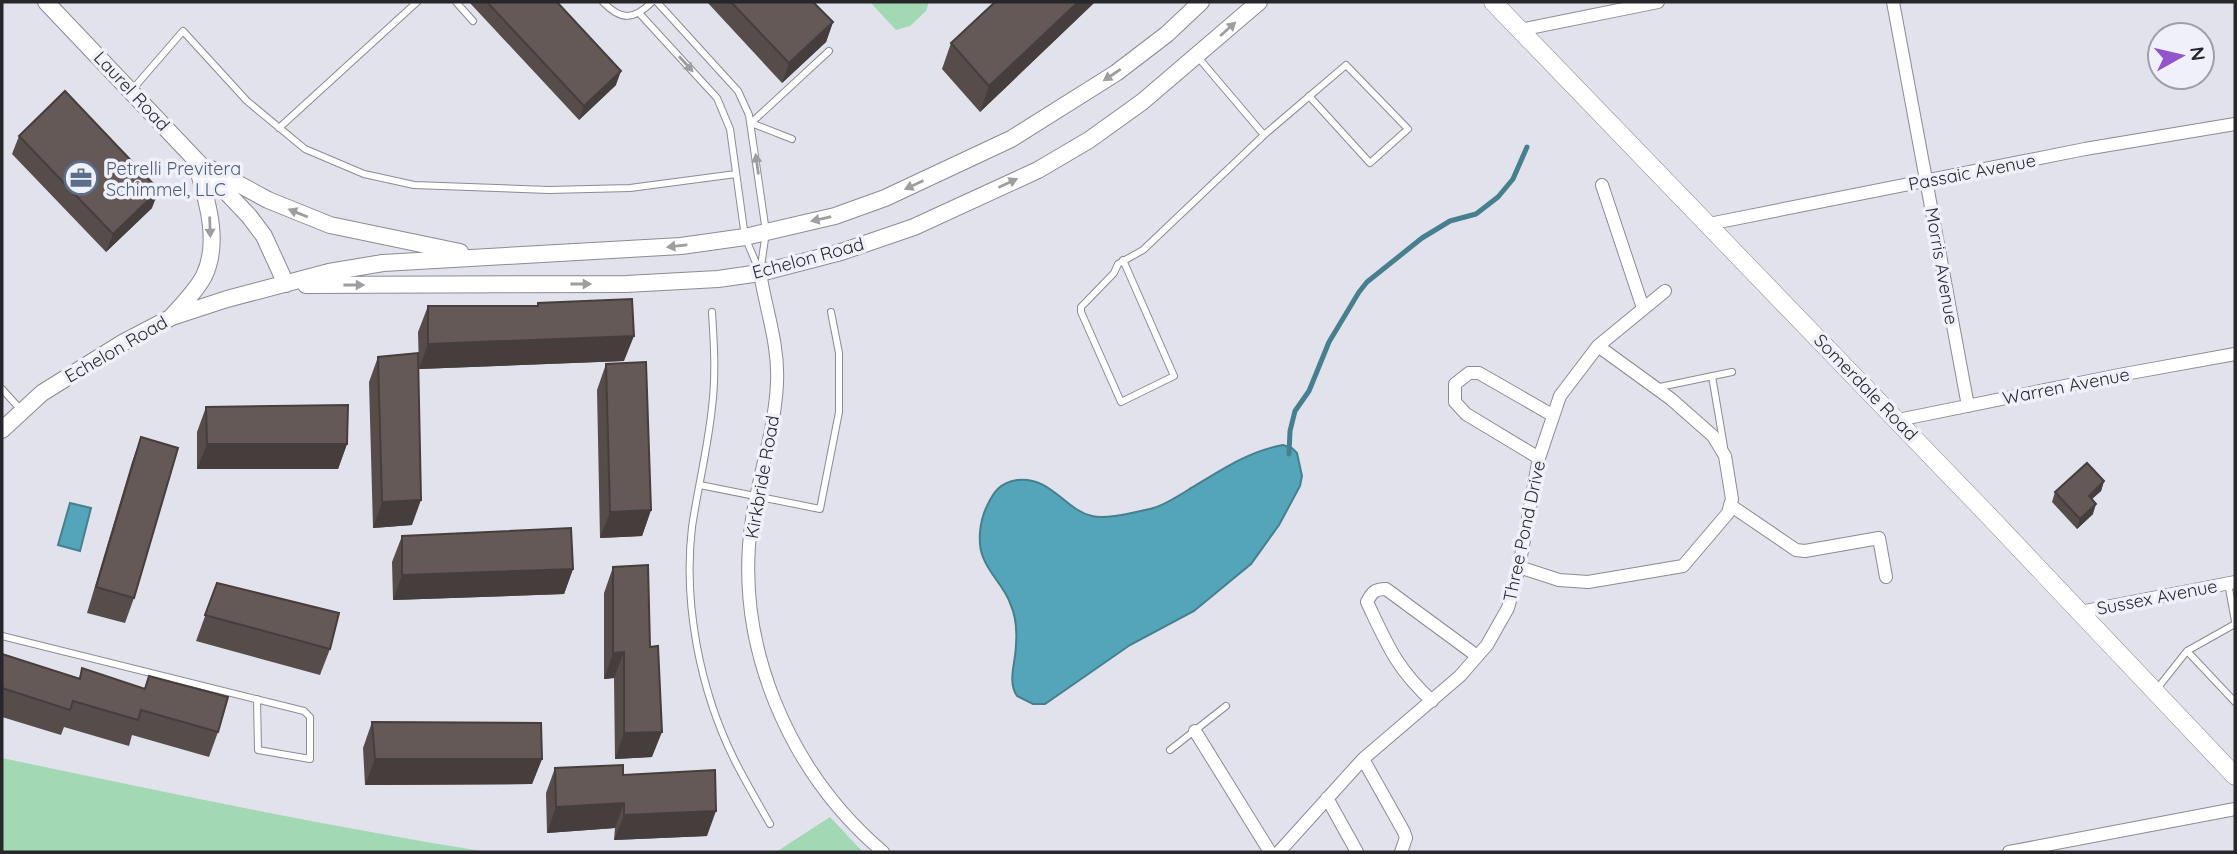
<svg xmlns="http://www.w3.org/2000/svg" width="2237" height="854" viewBox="0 0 2237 854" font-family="Quicksand,sans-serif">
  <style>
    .green { fill: #a2d8b3 }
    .water { fill: #54a5b9; stroke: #467f8e; stroke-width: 2 }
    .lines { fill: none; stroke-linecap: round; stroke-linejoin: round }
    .stream { stroke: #467f8e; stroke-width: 5 }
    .service-casing { stroke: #8a8b95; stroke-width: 8 }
    .minor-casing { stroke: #8a8b95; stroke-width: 14 }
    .tertiary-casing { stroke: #8a8b95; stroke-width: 18 }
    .secondary-casing { stroke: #8a8b95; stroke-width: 19 }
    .service { stroke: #fff; stroke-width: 6 }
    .minor { stroke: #fff; stroke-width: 12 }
    .tertiary { stroke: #fff; stroke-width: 16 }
    .secondary { stroke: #fff; stroke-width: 18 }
    .wall { fill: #564d4b }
    .shaded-wall { fill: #463e3d }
    .building { fill: #645957; stroke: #463e3d; stroke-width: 2 }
    .oneway { fill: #9e9ea0 }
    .labels { text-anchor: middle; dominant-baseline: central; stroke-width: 7; stroke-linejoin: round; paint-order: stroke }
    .street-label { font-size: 18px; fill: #27272b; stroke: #eff0fa }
    .service-label { font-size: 18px; fill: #4e5e75; stroke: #eff0fa; text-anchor: start }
  </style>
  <rect width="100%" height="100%" fill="#e2e2ed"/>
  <path class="green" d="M 870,2 L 929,2 L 926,11 L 910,26 L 896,30 Z
    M 2,758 C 163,792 325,826 488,852 L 2,852 Z
    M 830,817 L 863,852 L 776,852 Z"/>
  <path class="water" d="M 1283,445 L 1292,448 L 1297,453 L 1302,476 L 1300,486 L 1279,525 L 1251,564 L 1194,611 L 1130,645 L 1045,704 L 1033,704 L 1017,696 C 1007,681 1016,662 1016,644 C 1017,631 1016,616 1010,603 C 1004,586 989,574 983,557 C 977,542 980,520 987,506 C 994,491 1000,483 1017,480 C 1051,476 1065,510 1092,516 C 1106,520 1135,512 1150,509 C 1164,506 1176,497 1188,490 C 1218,472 1248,451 1283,445 Z
    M 70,503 L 91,508 L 80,551 L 58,545 Z"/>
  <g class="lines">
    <path class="stream" d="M 1289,454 L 1290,431 L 1295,411 L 1309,391 L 1329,342 L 1359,292 L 1367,282 L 1422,238 L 1450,221 L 1476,214 L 1498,197 L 1513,179 L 1527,147"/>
    <defs>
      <path id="service" d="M 456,2 L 473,21
        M 603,2 C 621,21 634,20 652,2
        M 657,2 L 738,91 L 749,115 L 766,232 L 760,273
        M 640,14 L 717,98 L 730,129 L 745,237 L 759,270
        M 1197,56 L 1264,135
        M 132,90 L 183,31 L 247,101 L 305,149 L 364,174 L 414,185 L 549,190 L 630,188 L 736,174
        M 279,128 L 417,2
        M 792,139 L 751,123 L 829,51
        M 1123,260 L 1174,376 L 1121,402 L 1081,312 L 1081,307 L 1114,273 L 1118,264 L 1143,250 L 1264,135 L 1346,65 L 1408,129 L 1370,163 L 1309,96
        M 712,312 C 714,343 716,375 712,407 C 708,447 698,487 692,527 C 683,604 700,690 734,759 C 745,781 758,803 770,824
        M 1712,376 L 1724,447
        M 1655,388 L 1732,372
        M 2,389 L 21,410
        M 700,485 L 820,509 L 839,412 L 839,353 L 831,312
        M 2228,583 L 2235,621
        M 2,636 L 304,711 L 310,717 L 310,759 L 258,750 L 257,699
        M 2187,651 L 2235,624
        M 2156,690 L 2187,651 L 2235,702
        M 1170,750 L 1226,706"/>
      <path id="minor" d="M 1893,2 L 1968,406
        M 1520,30 L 1658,2
        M 1602,185 L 1643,308
        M 1709,224 L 2085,149 L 2235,124
        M 760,273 C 766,310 779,345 777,383 C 775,429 759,474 752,519 C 733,644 789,772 883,852
        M 1898,420 L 2119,375 L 2235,354
        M 1539,458 L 1466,414 L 1455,402 L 1455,384 L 1469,373 L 1479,373 L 1552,415
        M 1730,505 L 1796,550 L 1805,551 L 1879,538 L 1886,577
        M 1519,567 L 1559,580 L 1588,582 L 1683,566 L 1728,513 L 1732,499 L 1725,456 L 1713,436 L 1671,399 L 1598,346
        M 2080,612 L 2235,582
        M 1432,701 C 1396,668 1387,644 1367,602 C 1372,592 1375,589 1386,589 L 1477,656
        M 1195,731 L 1270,852
        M 1363,759 L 1404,832 L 1406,838 L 1401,852
        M 1327,798 L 1357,852
        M 1279,852 L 1363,759 L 1460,676 L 1487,645 L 1508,608 L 1519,567 L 1539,458 L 1560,396 L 1598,346 L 1665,291
        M 2009,852 L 2235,809"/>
      <path id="tertiary" d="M 46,2 L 249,216 L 264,236 L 286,284
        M 211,169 L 268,200 L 330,225 L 460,252
        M 306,285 L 626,284 L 718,279 L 760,273 L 841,252 L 914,227 L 1038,170 L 1089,140 L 1142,102 L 1259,2
        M 173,315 C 184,303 196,291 204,276 C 221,241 206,197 196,163
        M 2,430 L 42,393 L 124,342 L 172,317 L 227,299 L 329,272 L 383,263 L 681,246 L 745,237 L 835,216 L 885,198 L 1011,139 L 1116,73 L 1167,34 L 1201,2"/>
      <path id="secondary" d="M 1493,2 L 1987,514 L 2235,776"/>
    </defs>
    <use href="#service" class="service-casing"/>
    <use href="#minor" class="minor-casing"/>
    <use href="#tertiary" class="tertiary-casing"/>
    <use href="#secondary" class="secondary-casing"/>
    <use href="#service" class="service"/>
    <use href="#minor" class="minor"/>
    <use href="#tertiary" class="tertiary"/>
    <use href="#secondary" class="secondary"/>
  </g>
  <path class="wall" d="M 469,2 L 557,2 L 616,85 L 579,120 Z
    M 707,2 L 813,2 L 833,22 L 826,42 L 782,83 Z
    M 1095,2 L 980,112 L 942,69 L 951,43 Z
    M 19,136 L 152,208 L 106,252 L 12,154 Z
    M 538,303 L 624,361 L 419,369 L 418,332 L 428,306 L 537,306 Z
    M 378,357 L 412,525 L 373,528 L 369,382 Z
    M 606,364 L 651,510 L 642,536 L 600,538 L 597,390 Z
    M 206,407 L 347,444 L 338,469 L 197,469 L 197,432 Z
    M 141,437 L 134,598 L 125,623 L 87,613 L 132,462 Z
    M 2104,481 L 2101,491 L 2092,499 L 2093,514 L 2077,529 L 2052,502 L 2055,492 Z
    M 402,536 L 573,569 L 564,594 L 393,600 L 392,562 Z
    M 613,567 L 652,757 L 615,759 L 614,678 L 604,679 L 604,593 Z
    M 217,583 L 330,649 L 320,675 L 196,641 Z
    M 2,654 L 79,678 L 82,668 L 144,689 L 149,676 L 218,732 L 209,757 L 132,735 L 129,746 L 64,727 L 61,735 L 2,717 Z
    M 372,722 L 542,759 L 532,784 L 365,785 L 363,748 Z
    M 555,768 L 623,775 L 707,836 L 614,840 L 615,828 L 547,833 L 546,793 Z"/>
  <path class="shaded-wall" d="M 1078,2 L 1095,2 L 980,112 L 989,86 Z
    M 833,22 L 826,42 L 782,83 L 789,63 Z
    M 621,71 L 616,85 L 579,120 L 584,106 Z
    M 159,190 L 152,208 L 106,252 L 113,234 Z
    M 634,336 L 624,361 L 419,369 L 428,344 Z
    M 207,444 L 347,444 L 338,469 L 197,469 Z
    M 2104,481 L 2101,491 L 2085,505 L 2089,496 Z
    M 421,500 L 412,525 L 373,528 L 382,502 Z
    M 2096,504 L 2093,514 L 2077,529 L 2080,519 Z
    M 651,510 L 642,536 L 600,538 L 610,512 Z
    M 573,569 L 564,594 L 393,600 L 402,575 Z
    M 624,652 L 614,678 L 604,679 L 613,653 Z
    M 662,732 L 652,757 L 615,759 L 624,733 Z
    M 375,759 L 542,759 L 532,784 L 365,785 Z
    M 624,803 L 615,828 L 547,833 L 556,807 Z
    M 716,811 L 707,836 L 614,840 L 624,815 Z"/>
  <path class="building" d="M 487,2 L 557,2 L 621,71 L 584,106 Z
    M 731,2 L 813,2 L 833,22 L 789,63 Z
    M 995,2 L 1078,2 L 989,86 L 951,43 Z
    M 65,91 L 159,190 L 113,234 L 19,136 Z
    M 632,299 L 634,336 L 428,344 L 428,306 L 538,306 L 538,303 Z
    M 418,353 L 421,500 L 382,502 L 378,357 Z
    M 646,362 L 651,510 L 610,512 L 606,364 Z
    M 348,405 L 347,444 L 207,444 L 206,407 Z
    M 141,437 L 178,448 L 134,598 L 96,587 Z
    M 2087,463 L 2104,481 L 2089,496 L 2096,504 L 2080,519 L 2055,492 Z
    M 571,528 L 573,569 L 402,575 L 402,536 Z
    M 648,565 L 650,647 L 658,646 L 662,732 L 624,733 L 624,652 L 613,653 L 613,567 Z
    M 217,583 L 339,613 L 330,649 L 205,615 Z
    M 2,654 L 80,679 L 82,668 L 145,689 L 149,676 L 228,697 L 218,732 L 141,710 L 138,720 L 73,701 L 70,710 L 2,688 Z
    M 372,722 L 541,723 L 542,759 L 375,759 Z
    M 623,765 L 623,775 L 715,770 L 716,811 L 624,815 L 624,803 L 556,807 L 555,768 Z"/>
  <defs><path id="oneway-solid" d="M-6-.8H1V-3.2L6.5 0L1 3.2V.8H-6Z" transform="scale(1.75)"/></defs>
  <g class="oneway">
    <use href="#oneway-solid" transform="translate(1228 29) rotate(-42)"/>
    <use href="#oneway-solid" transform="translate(686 64) rotate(48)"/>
    <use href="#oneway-solid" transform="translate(1112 75) rotate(146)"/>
    <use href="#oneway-solid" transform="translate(757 164) rotate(-98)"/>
    <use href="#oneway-solid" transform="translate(1008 183) rotate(-25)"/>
    <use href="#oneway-solid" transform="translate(914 185) rotate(155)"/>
    <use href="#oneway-solid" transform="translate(298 213) rotate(-158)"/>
    <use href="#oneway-solid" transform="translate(821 219) rotate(167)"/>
    <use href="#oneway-solid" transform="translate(210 227) rotate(88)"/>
    <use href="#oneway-solid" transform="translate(677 246) rotate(174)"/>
    <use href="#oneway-solid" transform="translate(581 284)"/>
    <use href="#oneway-solid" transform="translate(354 285)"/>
  </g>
  <defs>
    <symbol id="office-ring" viewBox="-11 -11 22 22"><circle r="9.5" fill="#eff0fa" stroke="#5c6f8a" stroke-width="1.5"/><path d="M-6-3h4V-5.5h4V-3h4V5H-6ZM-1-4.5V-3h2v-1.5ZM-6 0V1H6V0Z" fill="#5c6f8a"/></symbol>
  </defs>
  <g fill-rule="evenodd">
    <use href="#office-ring" x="62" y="159" width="38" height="38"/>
  </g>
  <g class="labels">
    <g class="street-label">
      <text transform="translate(132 91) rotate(47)">Laurel Road</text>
      <text transform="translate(1972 172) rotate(-11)">Passaic Avenue</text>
      <text transform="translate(808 258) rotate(-15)">Echelon Road</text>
      <text transform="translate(1942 266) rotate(80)">Morris Avenue</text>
      <text transform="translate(116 349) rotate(-30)">Echelon Road</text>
      <text transform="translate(2066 386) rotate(-11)">Warren Avenue</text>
      <text transform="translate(1866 387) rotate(46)">Somerdale Road</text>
      <text transform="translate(762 477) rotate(-80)">Kirkbride Road</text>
      <text transform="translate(1524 531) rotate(-78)">Three Pond Drive</text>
      <text transform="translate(2157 597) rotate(-11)">Sussex Avenue</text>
    </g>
    <g class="service-label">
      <text x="106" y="168">Petrelli Previtera<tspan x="106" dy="21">Schimmel, LLC</tspan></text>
    </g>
  </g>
  <rect width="2237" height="854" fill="none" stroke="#27272b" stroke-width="7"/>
  <g transform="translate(2181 56) rotate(82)"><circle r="33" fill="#eff0fa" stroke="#9fa0a7" stroke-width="2"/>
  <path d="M0-5L12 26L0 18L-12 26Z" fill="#9355cb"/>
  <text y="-10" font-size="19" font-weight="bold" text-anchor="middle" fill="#27272b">N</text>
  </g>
</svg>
